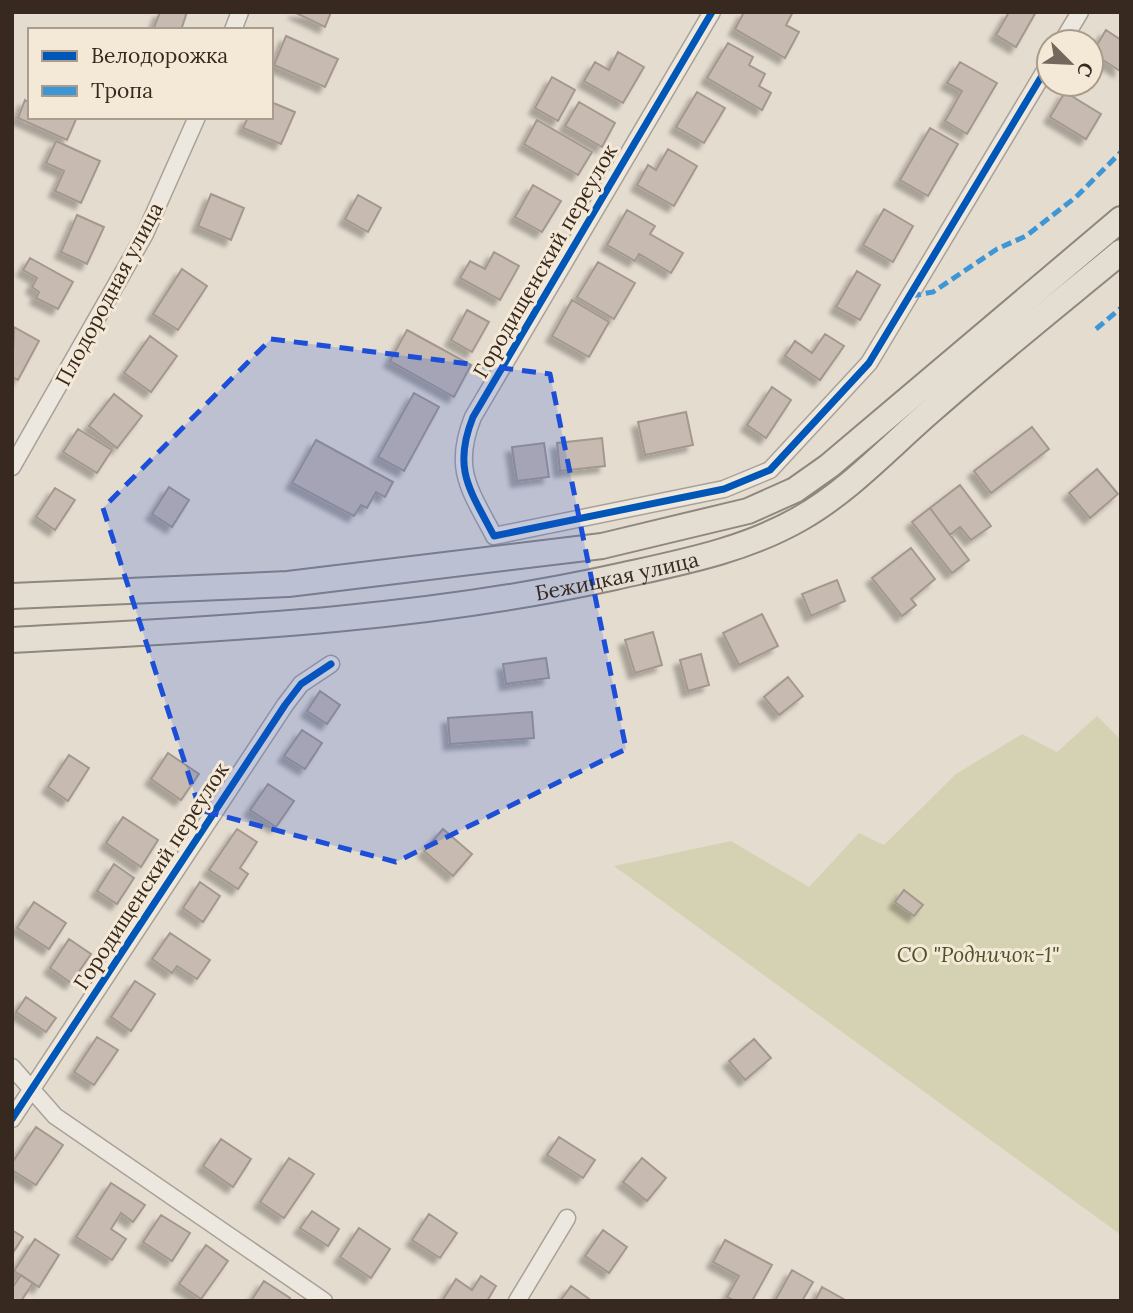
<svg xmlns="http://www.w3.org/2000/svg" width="1133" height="1313" viewBox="0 0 1133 1313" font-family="Lora,serif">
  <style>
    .green { fill: #d5d2b3 }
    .building { fill: #c7bab0; stroke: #a4988e; stroke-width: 2; filter: url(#shadow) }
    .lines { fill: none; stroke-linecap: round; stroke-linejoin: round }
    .minor-casing { stroke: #a9a198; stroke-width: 19 }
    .primary-casing { stroke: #8f877f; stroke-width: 28 }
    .minor { stroke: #ece8e0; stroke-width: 16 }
    .primary { stroke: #e4ddd2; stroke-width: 24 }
    .quiet { stroke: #3e96d5; stroke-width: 5; stroke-dasharray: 10 5; stroke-linecap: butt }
    .cycleway-casing { stroke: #f4e8d6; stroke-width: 11 }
    .cycleway { stroke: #0057b8; stroke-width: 7 }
    .marked { fill: #1d4ed8; fill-opacity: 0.2; stroke: #1d4ed8; stroke-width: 5; stroke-dasharray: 14 9; stroke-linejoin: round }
    .labels { text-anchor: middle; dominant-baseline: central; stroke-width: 6; stroke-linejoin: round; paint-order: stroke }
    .street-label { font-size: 21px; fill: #382920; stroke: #f4e8d6 }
    .park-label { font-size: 21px; font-style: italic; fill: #4c5328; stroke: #f4e8d6 }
  </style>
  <defs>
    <filter id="shadow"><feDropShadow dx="-6" dy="6" stdDeviation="2" flood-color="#0004"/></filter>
  </defs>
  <rect width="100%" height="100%" fill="#e4dccf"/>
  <path class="green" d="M 1097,716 L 1121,740 L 1121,1235 L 614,866 L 731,841 L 809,887 L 859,833 L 884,845 L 956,774 L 1022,734 L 1057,752 Z"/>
  <path class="building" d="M 160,12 L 187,12 L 181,30 L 153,30 Z
    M 294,12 L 331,12 L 325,27 Z
    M 744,12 L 793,12 L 786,25 L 799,32 L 785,58 L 735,29 Z
    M 1009,12 L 1036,12 L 1016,47 L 996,35 Z
    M 1106,30 L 1121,40 L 1120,71 L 1092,53 Z
    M 286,36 L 338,59 L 325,87 L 274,65 Z
    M 728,43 L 753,57 L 749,65 L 765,74 L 759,86 L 771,93 L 762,110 L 707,78 Z
    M 618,52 L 644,67 L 623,103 L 584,81 L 595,62 L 609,70 Z
    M 960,62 L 997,83 L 967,134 L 945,121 L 962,91 L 947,83 Z
    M 552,77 L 575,90 L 558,121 L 535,108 Z
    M 697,92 L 725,108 L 704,143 L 676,127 Z
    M 1065,92 L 1101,114 L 1086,139 L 1050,117 Z
    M 25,100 L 30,103 L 30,117 L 77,117 L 67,140 L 18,118 Z
    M 271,102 L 295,112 L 281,144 L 243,128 L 248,117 L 271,117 Z
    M 579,102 L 615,123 L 602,147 L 565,126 Z
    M 537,120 L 592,152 L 578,175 L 524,144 Z
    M 930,128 L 958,144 L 928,196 L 900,180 Z
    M 56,141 L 100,161 L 81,203 L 55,191 L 64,171 L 46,163 Z
    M 668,149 L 697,166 L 674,206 L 637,185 L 648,165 L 656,170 Z
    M 533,185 L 561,201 L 542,232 L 515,217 Z
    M 211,194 L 244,208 L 231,240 L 198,226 Z
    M 358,195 L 381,208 L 368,232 L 345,219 Z
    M 884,209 L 913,226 L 893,262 L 863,245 Z
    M 627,210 L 655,226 L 650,234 L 683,253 L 671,273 L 639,254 L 635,261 L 607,245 Z
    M 77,215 L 104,227 L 87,264 L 61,252 Z
    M 494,252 L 519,266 L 500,300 L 460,278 L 470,261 L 485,269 Z
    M 30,258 L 73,282 L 58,309 L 36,298 L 39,292 L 32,287 L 37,278 L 23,270 Z
    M 598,262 L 635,283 L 614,319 L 577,297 Z
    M 182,269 L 207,286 L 178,330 L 153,314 Z
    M 857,271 L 880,285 L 860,320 L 836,307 Z
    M 572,300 L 609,322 L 589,357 L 552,336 Z
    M 467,310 L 489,322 L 472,352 L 451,340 Z
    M 14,327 L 39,341 L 18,380 L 12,377 Z
    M 407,330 L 471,365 L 454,397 L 390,361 Z
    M 825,334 L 844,346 L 820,380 L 785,356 L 795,341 L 812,353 Z
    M 150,336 L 177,356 L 151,392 L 124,373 Z
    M 772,387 L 791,400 L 766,438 L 747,425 Z
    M 414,393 L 439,407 L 404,471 L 378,457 Z
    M 114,394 L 142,416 L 117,448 L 89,426 Z
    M 686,412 L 693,445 L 645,455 L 638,422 Z
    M 1032,427 L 1049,449 L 991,493 L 974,471 Z
    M 78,429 L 112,450 L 97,473 L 63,452 Z
    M 602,438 L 605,466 L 560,471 L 557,443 Z
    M 316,440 L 393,482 L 385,497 L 376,492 L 367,508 L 361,505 L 354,516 L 292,483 Z
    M 544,443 L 549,477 L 517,481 L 512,447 Z
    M 1097,469 L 1118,494 L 1090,518 L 1069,493 Z
    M 960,485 L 991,526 L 971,540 L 960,527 L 950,535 L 930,508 Z
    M 169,487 L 189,500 L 172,527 L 152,514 Z
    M 55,488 L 75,500 L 55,530 L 36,517 Z
    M 930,508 L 969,560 L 952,573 L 912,522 Z
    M 911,548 L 935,579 L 911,599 L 916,605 L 902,616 L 872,578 Z
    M 837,580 L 845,601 L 811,616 L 802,594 Z
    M 762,614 L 778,646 L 739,665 L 723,633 Z
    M 653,632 L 662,665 L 635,673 L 625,640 Z
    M 701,654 L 709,685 L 688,691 L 680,660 Z
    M 546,658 L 549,678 L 506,684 L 503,664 Z
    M 788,677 L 803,696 L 779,715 L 764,697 Z
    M 320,691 L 340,705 L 327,724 L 307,711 Z
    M 532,712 L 534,738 L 450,744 L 448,718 Z
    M 302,730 L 322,743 L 305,769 L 284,756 Z
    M 168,753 L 199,774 L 181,800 L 151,779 Z
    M 69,755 L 89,768 L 68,801 L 48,787 Z
    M 268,784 L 294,801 L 276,827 L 250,810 Z
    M 123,817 L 158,840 L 141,867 L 106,843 Z
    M 237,829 L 257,842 L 240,868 L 248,874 L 238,889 L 209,870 Z
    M 443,829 L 472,854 L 453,876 L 424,851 Z
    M 114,864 L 134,878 L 117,904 L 97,891 Z
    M 200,882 L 220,896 L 203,922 L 183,908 Z
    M 904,890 L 923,905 L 914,916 L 895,902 Z
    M 34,902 L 66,923 L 49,949 L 17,928 Z
    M 170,933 L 210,960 L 197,979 L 177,966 L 172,973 L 152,959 Z
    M 69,939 L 91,954 L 71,983 L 50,968 Z
    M 135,981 L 155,994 L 131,1031 L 111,1017 Z
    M 26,997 L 56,1018 L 46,1032 L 16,1012 Z
    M 97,1037 L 118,1050 L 94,1085 L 74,1072 Z
    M 754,1039 L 771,1058 L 745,1080 L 729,1061 Z
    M 36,1127 L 63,1145 L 36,1185 L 12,1170 L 12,1163 Z
    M 559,1137 L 595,1160 L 583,1178 L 547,1155 Z
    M 221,1139 L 251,1159 L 233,1187 L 203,1166 Z
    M 289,1158 L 314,1174 L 284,1218 L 260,1202 Z
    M 642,1158 L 666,1178 L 647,1201 L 623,1182 Z
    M 111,1183 L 145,1205 L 133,1222 L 121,1213 L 111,1229 L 126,1239 L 112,1260 L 76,1237 Z
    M 312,1211 L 339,1229 L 328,1246 L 300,1228 Z
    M 429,1214 L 457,1233 L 440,1258 L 412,1240 Z
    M 161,1215 L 190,1233 L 172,1261 L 143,1242 Z
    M 359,1228 L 390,1249 L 371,1278 L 340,1257 Z
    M 12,1230 L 23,1237 L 12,1254 Z
    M 603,1230 L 627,1247 L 609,1273 L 585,1256 Z
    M 35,1239 L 59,1255 L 39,1287 L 14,1271 Z
    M 725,1240 L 772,1265 L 752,1301 L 735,1301 L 727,1297 L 739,1276 L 713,1262 Z
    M 206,1245 L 228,1261 L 201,1299 L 179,1284 Z
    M 792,1270 L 813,1282 L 802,1301 L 779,1301 L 776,1299 Z
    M 21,1275 L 33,1283 L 21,1301 L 12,1301 L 12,1288 Z
    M 481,1276 L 496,1286 L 487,1301 L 442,1301 L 456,1279 L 472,1290 Z
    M 264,1281 L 290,1298 L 288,1301 L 251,1301 Z
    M 571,1286 L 592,1301 L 560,1301 Z
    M 822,1287 L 847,1301 L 815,1301 Z"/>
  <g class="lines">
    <defs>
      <path id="minor" d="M 712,12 L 473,417 C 452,469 470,490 494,536 L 724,489 L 770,470 L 869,363 L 1049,64
        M 233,30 L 240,12
        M 1062,42 L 1080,12
        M 12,467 L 145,234 L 197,117
        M 12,1067 L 55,1116 L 324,1301
        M 12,1119 L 285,705 L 301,684 L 331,664
        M 517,1301 L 567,1218"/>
      <g id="primary">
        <path d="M 12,596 L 288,584 L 602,546 L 748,511 L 795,490 L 829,466 L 1121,219"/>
        <path id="s1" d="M 12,640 C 215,629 416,621 615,577 C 678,563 744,551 801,518 C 850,490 890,446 933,409 C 994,355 1058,304 1121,252"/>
      </g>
    </defs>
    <use href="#minor" class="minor-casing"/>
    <use href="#primary" class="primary-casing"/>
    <use href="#minor" class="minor"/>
    <use href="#primary" class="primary"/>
    <path class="quiet" d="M 911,296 L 933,292 L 997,249 L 1026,236 L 1076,197 L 1121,152
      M 1096,329 L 1121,308"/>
    <defs>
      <path id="cycleway" d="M 712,12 L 473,417 C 452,469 470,490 494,536 L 724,489 L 770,470 L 869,363 L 1049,64
        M 12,1119 L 285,705 L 301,684 L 331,664"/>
    </defs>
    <use href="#cycleway" class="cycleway-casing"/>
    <use href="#cycleway" class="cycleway"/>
  </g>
  <path class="marked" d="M 271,339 L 550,374 L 626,749 L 396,862 L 200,810 L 103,508 Z"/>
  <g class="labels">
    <g class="street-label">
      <text transform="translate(545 261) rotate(-60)">Городищенский переулок</text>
      <text transform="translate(109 294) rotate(-62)">Плодородная улица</text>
      <text stroke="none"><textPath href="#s1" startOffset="609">Бежицкая улица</textPath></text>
      <text transform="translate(151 876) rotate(-57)">Городищенский переулок</text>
    </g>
    <g class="park-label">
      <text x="978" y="954">СО "Родничок-1"</text>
    </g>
  </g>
  <rect width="1133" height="1313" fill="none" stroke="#382920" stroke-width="28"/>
  <rect x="28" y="28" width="245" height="91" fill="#f4e8d6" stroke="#a99c8d" stroke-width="2"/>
  <rect x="42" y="51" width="35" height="10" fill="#0057b8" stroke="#a99c8d" stroke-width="2"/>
  <text x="91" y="63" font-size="21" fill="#382920">Велодорожка</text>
  <rect x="42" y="86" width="35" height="10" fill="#3e96d5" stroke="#a99c8d" stroke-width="2"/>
  <text x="91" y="98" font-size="21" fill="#382920">Тропа</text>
  <g transform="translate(1070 63) rotate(114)"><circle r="33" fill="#f4e8d6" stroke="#a99c8d" stroke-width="2"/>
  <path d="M0-5L12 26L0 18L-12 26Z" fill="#74685d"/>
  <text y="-10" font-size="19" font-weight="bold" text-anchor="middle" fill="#382920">С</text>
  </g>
</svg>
